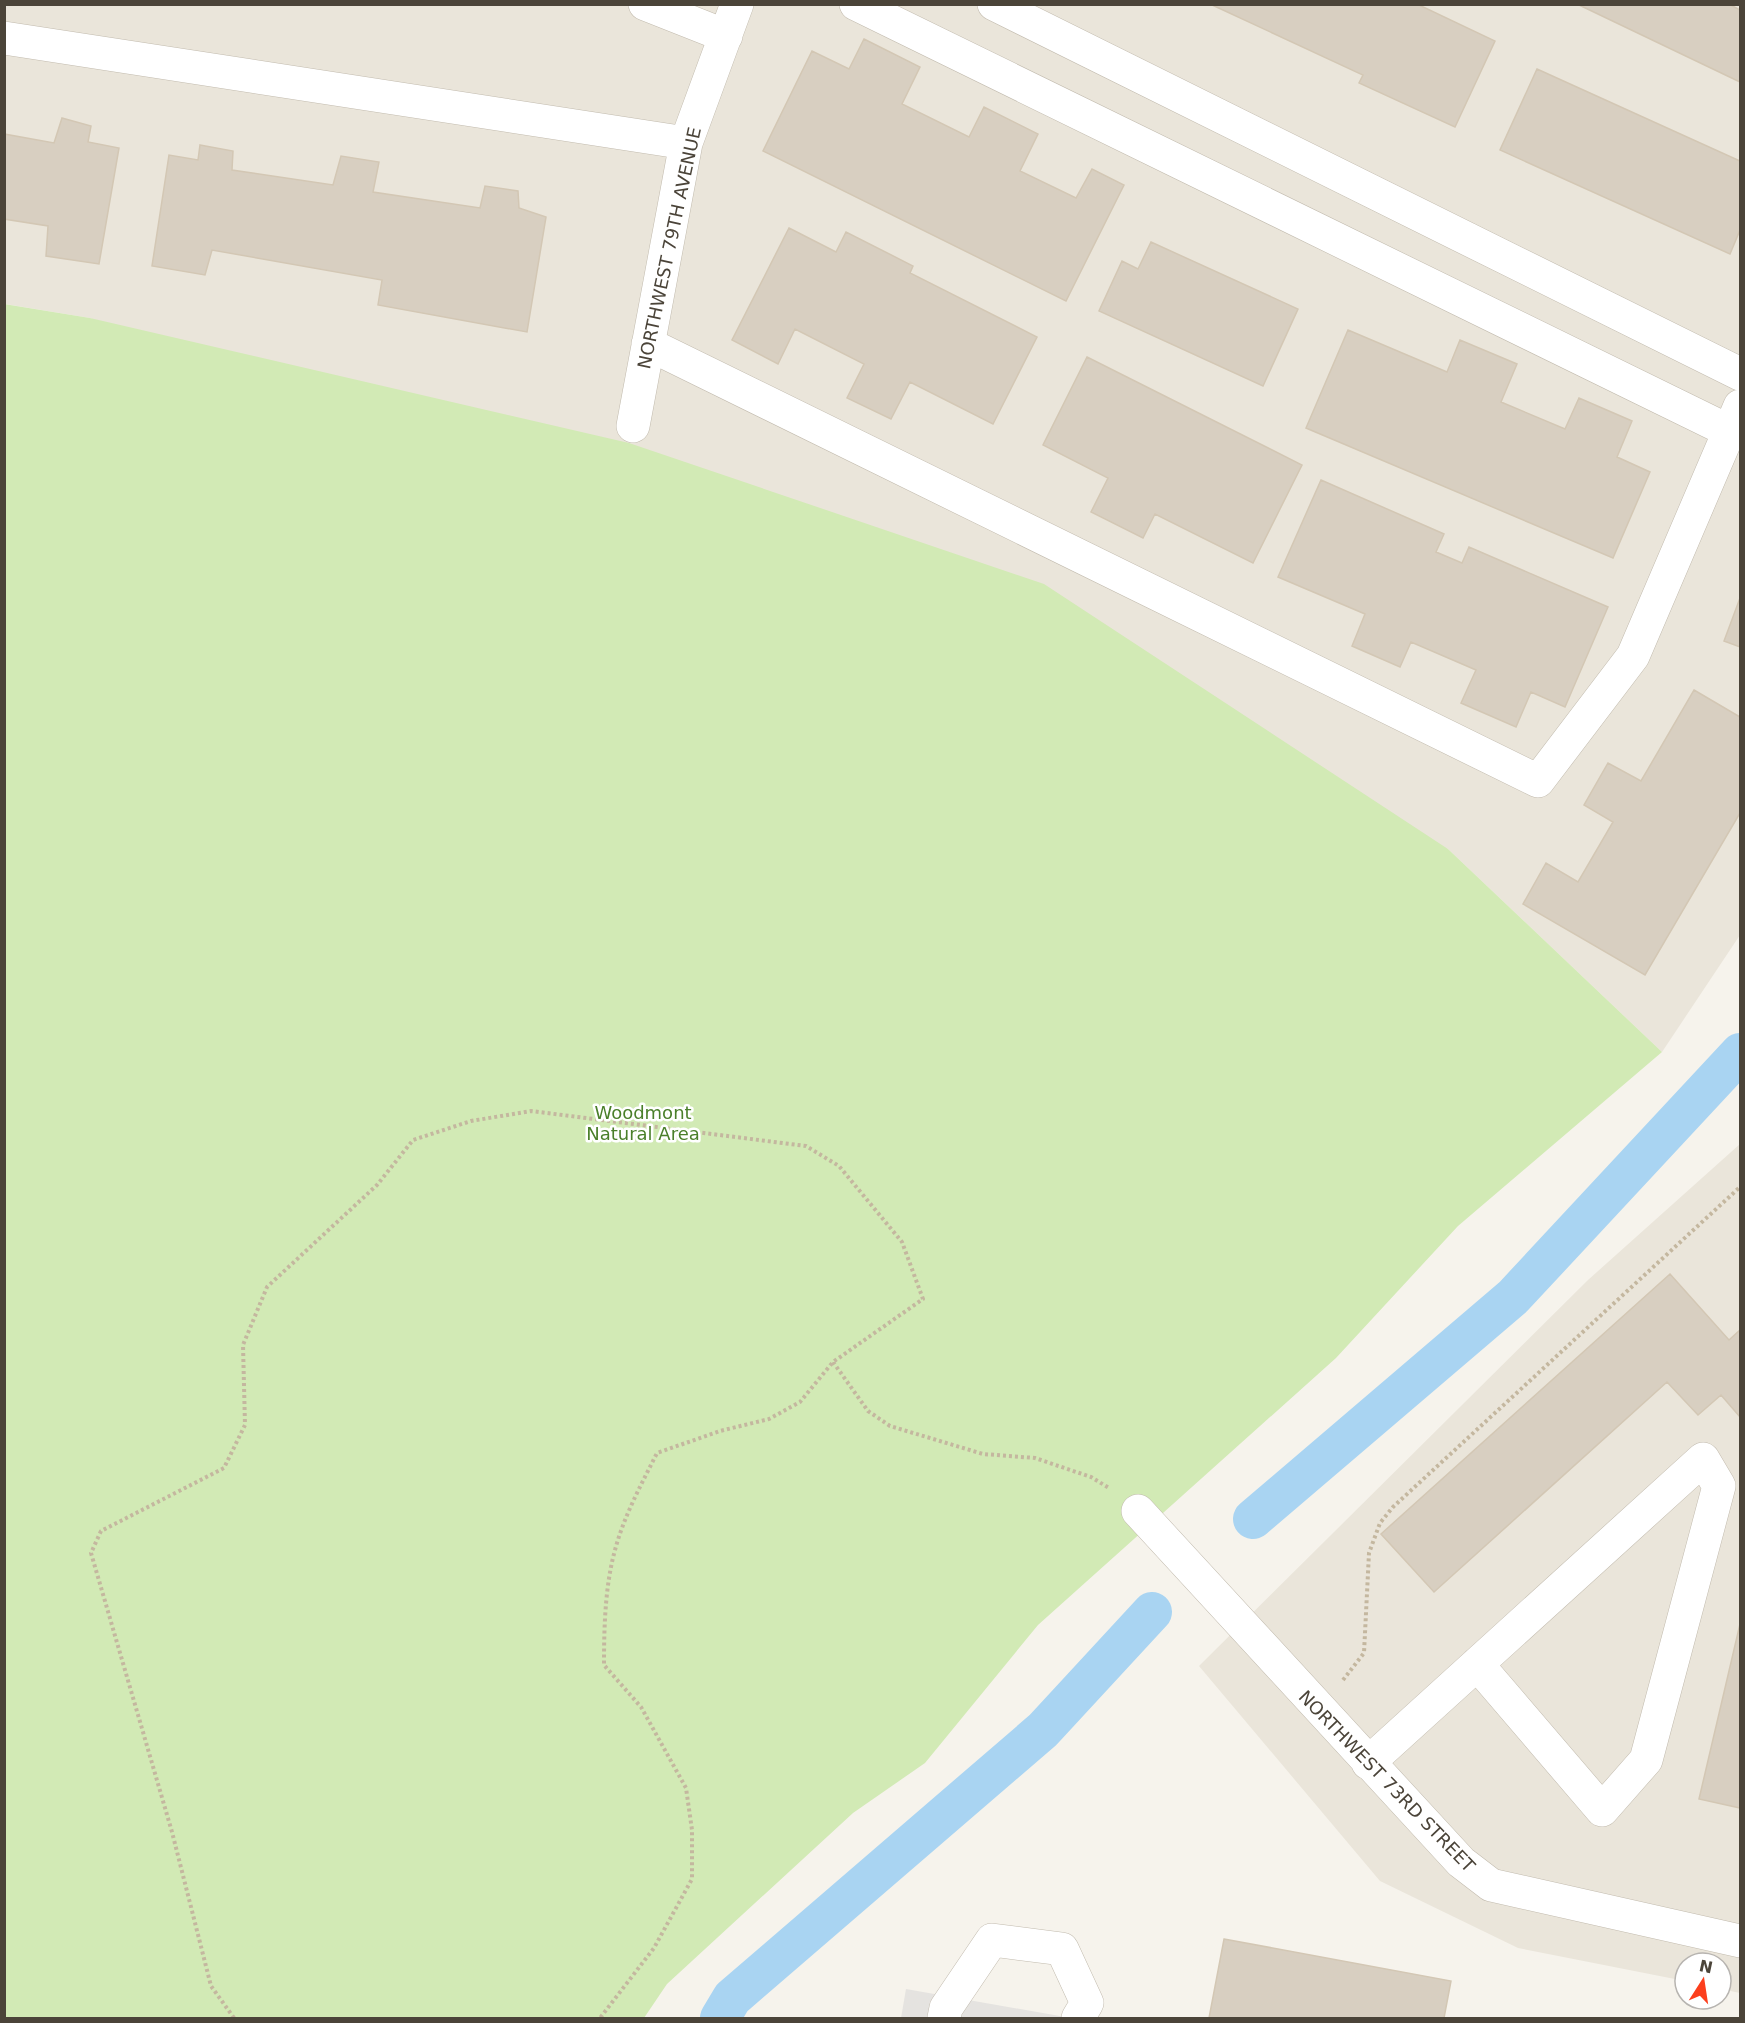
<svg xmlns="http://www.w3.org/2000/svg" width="1745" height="2023" viewBox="0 0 1745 2023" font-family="'DejaVu Sans',sans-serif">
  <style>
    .residential { fill: #eae5da }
    .green { fill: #d2eab5 }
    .parking { fill: #e5e3e0 }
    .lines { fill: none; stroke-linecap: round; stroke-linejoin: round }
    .canal { stroke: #a9d4f2; stroke-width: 40 }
    .building { fill: #d8cfc1; stroke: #d3c7b4; stroke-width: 1.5 }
    .minor-casing { stroke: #c2bbae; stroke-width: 34 }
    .path { stroke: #c4b79f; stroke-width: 4; stroke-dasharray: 3 3; stroke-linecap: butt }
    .minor { stroke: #fff; stroke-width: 33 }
    .labels { text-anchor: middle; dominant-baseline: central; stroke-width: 5; stroke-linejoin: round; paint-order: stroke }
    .street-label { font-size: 18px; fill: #4b4439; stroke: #fff }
    .park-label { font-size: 18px; fill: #4a7f2a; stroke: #fff }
  </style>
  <rect width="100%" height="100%" fill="#f6f3ec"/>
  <path class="residential" d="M 4,5 L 1740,5 L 1740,935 L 1662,1052 L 1448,849 L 90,318 L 5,304 Z
    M 1740,1144 L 1740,1993 L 1721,1989 L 1721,1963 L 1685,1963 L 1685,1981 L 1518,1948 L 1380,1881 L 1199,1666 L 1588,1280 Z"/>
  <path class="green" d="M 4,304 L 90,318 L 629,443 L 1044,584 L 1448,849 L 1662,1052 L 1458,1226 L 1336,1358 L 1038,1625 L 925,1763 L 853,1813 L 667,1984 L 644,2018 L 5,2018 Z"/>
  <path class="parking" d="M 906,1989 L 1071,2018 L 901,2018 Z"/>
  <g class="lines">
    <path class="canal" d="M 1253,1519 L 1513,1297 L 1740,1053
      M 720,2018 L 732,1998 L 1043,1730 L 1152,1612"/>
  </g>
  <path class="building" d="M 1210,4 L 1417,4 L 1495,41 L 1455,127 L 1359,83 L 1363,75 Z
    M 1577,4 L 1729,4 L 1740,10 L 1740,82 Z
    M 864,39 L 920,67 L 902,104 L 969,137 L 984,107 L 1038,134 L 1020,171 L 1076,198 L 1092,169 L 1124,185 L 1066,301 L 763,151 L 812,51 L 849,69 Z
    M 1537,69 L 1740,161 L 1740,230 L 1730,254 L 1500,150 Z
    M 62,118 L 91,126 L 88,142 L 119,148 L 99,264 L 46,256 L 48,226 L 4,219 L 4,134 L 54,143 Z
    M 200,145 L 233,151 L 232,170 L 333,185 L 341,156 L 379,162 L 373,192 L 480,208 L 485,186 L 518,191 L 519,208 L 546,217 L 527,332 L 378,305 L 382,280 L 212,250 L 205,275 L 152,266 L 169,155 L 198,160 Z
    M 789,228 L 836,252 L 846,232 L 913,266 L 910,273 L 1037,337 L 993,424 L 910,382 L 891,419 L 847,398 L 864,364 L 795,329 L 778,364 L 732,340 Z
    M 1151,242 L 1298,309 L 1263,386 L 1099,311 L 1122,261 L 1138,269 Z
    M 1348,330 L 1447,372 L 1460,340 L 1517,364 L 1501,402 L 1565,429 L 1579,398 L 1632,421 L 1617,457 L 1650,472 L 1613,558 L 1306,428 Z
    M 1087,357 L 1302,465 L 1253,563 L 1155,514 L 1143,538 L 1091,512 L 1108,478 L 1043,445 Z
    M 1321,480 L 1444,534 L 1436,552 L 1462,563 L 1469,547 L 1608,607 L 1565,707 L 1531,692 L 1516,727 L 1461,703 L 1476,670 L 1411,642 L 1400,667 L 1352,646 L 1365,614 L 1278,577 Z
    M 1740,598 L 1740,647 L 1724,641 Z
    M 1694,690 L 1740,717 L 1740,813 L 1645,975 L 1523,904 L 1546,863 L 1578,882 L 1613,822 L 1584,805 L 1608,763 L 1641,781 Z
    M 1670,1274 L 1729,1340 L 1740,1330 L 1740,1417 L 1721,1395 L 1698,1415 L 1667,1382 L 1434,1592 L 1381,1534 Z
    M 1740,1624 L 1740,1808 L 1699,1799 Z
    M 1224,1939 L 1451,1981 L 1444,2018 L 1209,2018 Z"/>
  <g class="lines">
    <defs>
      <path id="minor" d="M 645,4 L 726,36
        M 856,4 L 1729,431
        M 994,4 L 1740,374
        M 4,38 L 686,143
        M 648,344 L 1538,781 L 1633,656 L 1740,406
        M 633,426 L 686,143 L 737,4
        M 1138,1511 L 1461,1862 L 1491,1885 L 1740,1941
        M 1368,1763 L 1703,1459 L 1719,1486 L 1646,1760 L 1602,1810 L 1477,1664
        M 944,2018 L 946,2008 L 992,1940 L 1062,1949 L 1087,2003 L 1078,2018"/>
    </defs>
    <use href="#minor" class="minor-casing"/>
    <path class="path" d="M 833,1362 L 868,1411 L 890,1426 L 983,1454 L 1035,1458 L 1091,1477 L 1109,1488
      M 1343,1680 L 1364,1653 L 1369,1553 L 1380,1523 L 1393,1507 L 1740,1187
      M 234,2018 L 211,1986 L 172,1832 L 91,1553 L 101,1531 L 224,1468 L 245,1425 L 243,1345 L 267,1287 L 377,1185 L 413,1140 L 471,1121 L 531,1111 L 806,1146 L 839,1166 L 902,1242 L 923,1299 L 833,1362 L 800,1402 L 769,1419 L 720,1431 L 657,1453 C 641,1485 624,1516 615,1550 C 605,1586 604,1628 604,1665 L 641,1707 L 686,1788 L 692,1830 L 692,1879 L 654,1948 L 600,2018"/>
    <use href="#minor" class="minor"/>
  </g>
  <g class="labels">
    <g class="street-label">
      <text transform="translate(669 248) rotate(-78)">NORTHWEST 79TH AVENUE</text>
      <text transform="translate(1387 1781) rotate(46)">NORTHWEST 73RD STREET</text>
    </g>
    <g class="park-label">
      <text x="643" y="1112">Woodmont<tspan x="643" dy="21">Natural Area</tspan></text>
    </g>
  </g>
  <rect width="1745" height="2023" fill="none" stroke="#4b4439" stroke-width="12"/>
  <g transform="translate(1703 1981) rotate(12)"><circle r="28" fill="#ffffff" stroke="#b7b4b0" stroke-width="1.5"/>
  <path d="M0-4.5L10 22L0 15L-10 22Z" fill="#fc3f1d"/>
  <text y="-9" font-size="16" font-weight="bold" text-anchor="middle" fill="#4b4439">N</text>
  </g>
</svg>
